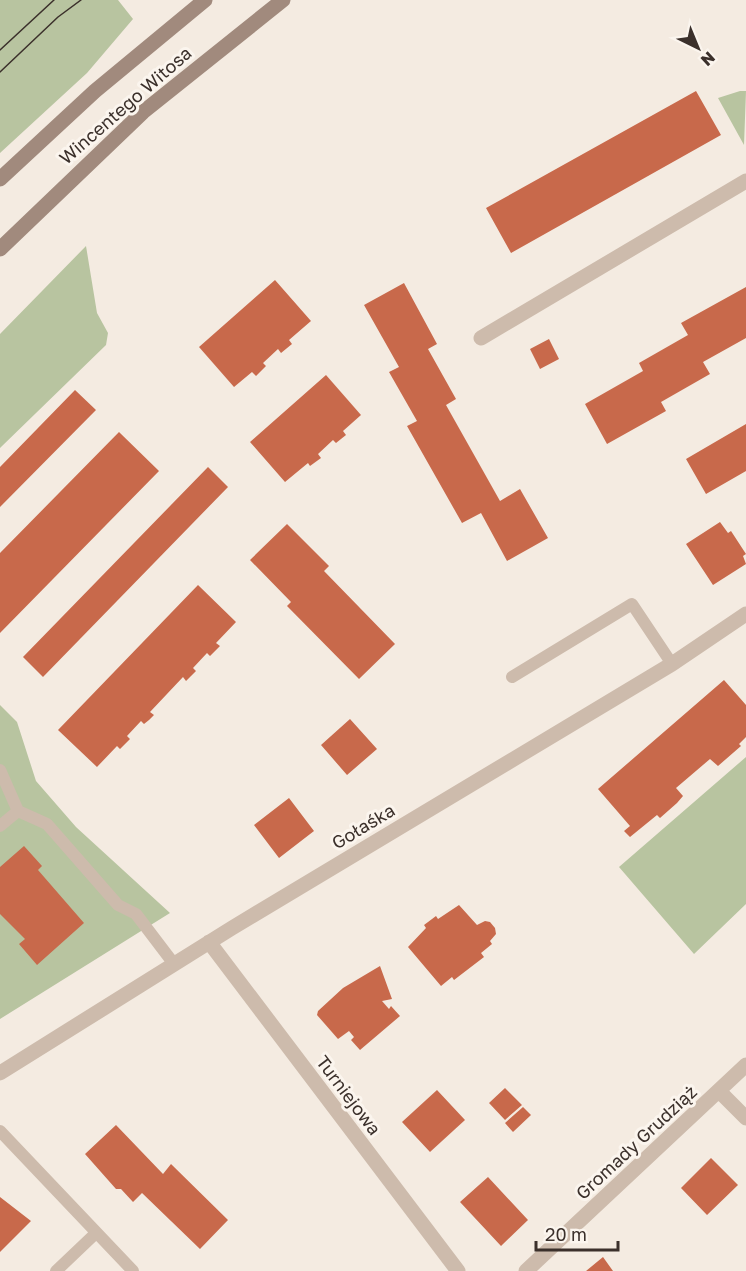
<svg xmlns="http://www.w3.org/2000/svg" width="746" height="1271" viewBox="0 0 746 1271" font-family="'Golos Text',sans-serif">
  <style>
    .green { fill: #b8c4a0 }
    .building { fill: #c8694b }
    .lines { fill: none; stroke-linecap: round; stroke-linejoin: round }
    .lane { stroke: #cdbbac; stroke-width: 12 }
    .street { stroke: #cdbbac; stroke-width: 15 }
    .secondary { stroke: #a18a7d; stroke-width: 15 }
    .tram { stroke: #3b302b; stroke-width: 1.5 }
    .labels { text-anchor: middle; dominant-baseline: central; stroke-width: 6; stroke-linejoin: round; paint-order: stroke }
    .street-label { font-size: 18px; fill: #3b302b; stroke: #fbf5ee }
  </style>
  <rect width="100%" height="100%" fill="#f4ebe1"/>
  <path class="green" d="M 0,0 L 118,0 L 133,19 L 87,73 L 0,153 Z
    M 740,91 L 746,91 L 744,145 L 718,98 Z
    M 86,246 L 97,313 L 108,333 L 106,345 L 0,448 L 0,334 Z
    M 0,705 L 17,722 L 36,781 L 76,827 L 170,913 L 0,1019 Z
    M 746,757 L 746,904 L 694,954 L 619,867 Z"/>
  <path class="building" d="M 696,91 L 721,135 L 511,253 L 486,208 Z
    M 275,280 L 311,321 L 289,340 L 292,344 L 281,353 L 278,349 L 263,363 L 266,366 L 256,376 L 252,372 L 234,387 L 199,347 Z
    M 404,283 L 437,344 L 428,349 L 456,399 L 446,405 L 500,501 L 520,489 L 548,538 L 507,561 L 481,513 L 462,523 L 407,426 L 417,421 L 389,372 L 399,367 L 364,305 Z
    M 746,287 L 746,338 L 703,362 L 710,374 L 661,402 L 666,411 L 607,444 L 585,404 L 643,371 L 639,363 L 688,335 L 681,323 Z
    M 549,339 L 559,359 L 540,369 L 530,349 Z
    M 326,375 L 361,415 L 343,431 L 346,435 L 336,443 L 333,440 L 318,454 L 321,458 L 310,466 L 308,463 L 285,482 L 250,442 Z
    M 75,390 L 96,410 L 0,507 L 0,467 Z
    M 746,424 L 746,471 L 706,494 L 686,459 Z
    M 119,432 L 159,471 L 0,633 L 0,553 Z
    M 208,467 L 228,487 L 43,677 L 23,657 Z
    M 720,522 L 728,533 L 731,531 L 746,554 L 743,556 L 746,564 L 713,585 L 686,544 Z
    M 287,524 L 329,566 L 324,571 L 395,644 L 359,679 L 287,606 L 291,602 L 250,560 Z
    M 198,585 L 236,622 L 216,643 L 220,646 L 210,656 L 207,653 L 193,668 L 196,671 L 186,681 L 183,677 L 150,712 L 154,715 L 149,720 L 144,724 L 141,721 L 127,736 L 130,739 L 120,749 L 117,746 L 97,767 L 58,730 Z
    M 724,680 L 746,705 L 746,737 L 739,744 L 741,746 L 718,766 L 710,759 L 676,788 L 683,796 L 677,803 L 660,818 L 657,815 L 630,837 L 624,831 L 630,826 L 598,789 Z
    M 350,719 L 377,749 L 347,775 L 321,745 Z
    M 289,798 L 314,831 L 279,858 L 254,825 Z
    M 24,846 L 42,866 L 38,870 L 84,923 L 37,965 L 19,944 L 25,939 L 0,914 L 0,867 Z
    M 459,905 L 477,925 L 485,921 L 490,922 L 495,928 L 496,934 L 490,941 L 492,944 L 481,953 L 484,957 L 454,980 L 452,977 L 441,986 L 408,947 L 426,928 L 424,925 L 436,916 L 438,919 Z
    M 380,966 L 392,999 L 382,1001 L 389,1009 L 391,1006 L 400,1016 L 360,1050 L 351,1040 L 354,1037 L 349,1031 L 338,1039 L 317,1015 L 318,1011 L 343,988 Z
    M 505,1088 L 522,1105 L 505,1120 L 489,1103 Z
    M 437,1090 L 465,1120 L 430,1152 L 402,1122 Z
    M 523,1107 L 531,1115 L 513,1132 L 505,1123 Z
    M 116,1125 L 163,1174 L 171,1164 L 228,1220 L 200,1249 L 142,1193 L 133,1202 L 121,1189 L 116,1189 L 85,1154 Z
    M 711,1158 L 738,1185 L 707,1215 L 681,1188 Z
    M 488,1177 L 528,1220 L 501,1246 L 460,1202 Z
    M 0,1197 L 31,1221 L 0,1252 Z
    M 603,1257 L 613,1271 L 586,1271 Z"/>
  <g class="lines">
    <path class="lane" d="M 512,677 L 632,604 L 672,664
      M 0,770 L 18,811 L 47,824 L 118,905 L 136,914 L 174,964
      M 0,826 L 18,811
      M 0,1131 L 133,1271
      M 56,1271 L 96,1233"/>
    <path class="street" d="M 481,338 L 746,181
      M 209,942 L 458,1271
      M 0,1073 L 232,928 L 672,664 L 746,614
      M 719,1091 L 746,1118
      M 526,1271 L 746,1065"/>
    <path class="secondary" d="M 0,179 L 95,91 L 205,0
      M 0,249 L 143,112 L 283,0"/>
    <path class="tram" d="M 0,50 L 54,0
      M 0,72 L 58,17 L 81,0"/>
  </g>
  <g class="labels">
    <g class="street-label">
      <text transform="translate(125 105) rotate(-41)">Wincentego Witosa</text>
      <text transform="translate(363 826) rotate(-31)">Gołaśka</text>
      <text transform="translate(349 1095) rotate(53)">Turniejowa</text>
      <text transform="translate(636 1142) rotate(-43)">Gromady Grudziąż</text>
    </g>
  </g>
  <g transform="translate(698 48) rotate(137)" stroke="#fbf5ee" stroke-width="4.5" paint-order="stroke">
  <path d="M0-4.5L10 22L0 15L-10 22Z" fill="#3b302b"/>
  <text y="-9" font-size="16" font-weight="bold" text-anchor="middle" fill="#3b302b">N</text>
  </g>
  <path d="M536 1241v9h82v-9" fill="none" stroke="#3b302b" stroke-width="3"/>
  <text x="545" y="1241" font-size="18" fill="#3b302b" stroke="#fbf5ee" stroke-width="4.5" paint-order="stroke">20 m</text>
</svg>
